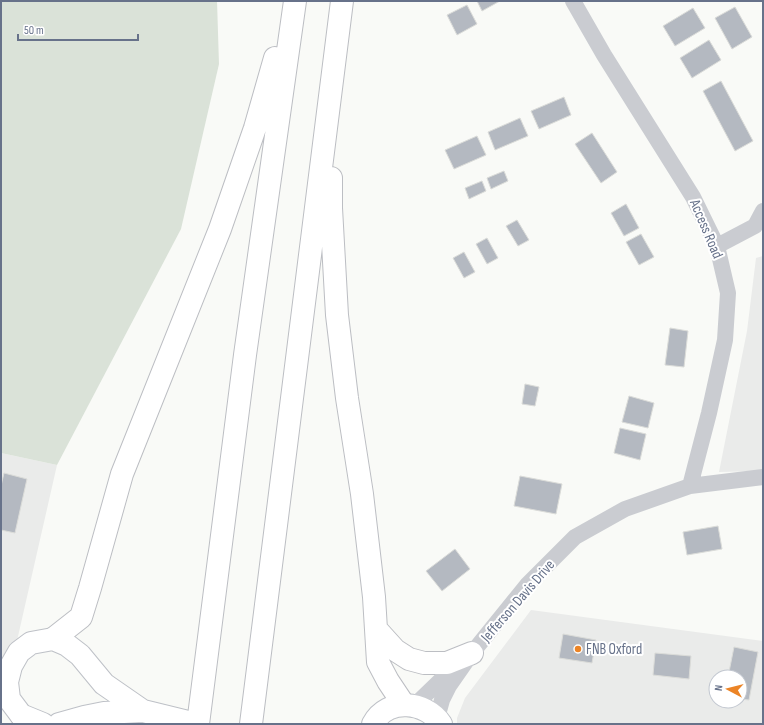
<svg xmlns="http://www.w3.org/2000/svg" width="764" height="725" viewBox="0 0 764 725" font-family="'Sofia Sans Condensed',sans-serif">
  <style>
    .built { fill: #eaebea; fill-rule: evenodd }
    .green { fill: #dae2d8 }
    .building { fill: #b4b9c1; stroke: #dbdcd9 }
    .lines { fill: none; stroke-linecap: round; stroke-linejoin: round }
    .secondary-casing { stroke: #bec1c7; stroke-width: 24 }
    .highway-casing { stroke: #bcbec3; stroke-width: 24 }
    .street { stroke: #caccd1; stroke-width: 16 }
    .secondary { stroke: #fff; stroke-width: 22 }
    .highway { stroke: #fff; stroke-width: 22 }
    .poi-dot { fill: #ec8426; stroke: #fff; stroke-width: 1.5 }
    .labels { text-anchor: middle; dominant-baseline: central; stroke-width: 4; stroke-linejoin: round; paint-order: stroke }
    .street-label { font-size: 15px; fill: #67728a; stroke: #fff }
    .poi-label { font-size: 15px; fill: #67728a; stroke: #fff; text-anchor: start }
  </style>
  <rect width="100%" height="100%" fill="#f9faf7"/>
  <path class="built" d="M 763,256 L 763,471 L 719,472 L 747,331 L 756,258 Z
    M 1,453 L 57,465 L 1,711 Z
    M 531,610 L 763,641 L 763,724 L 457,724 L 457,718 L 465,698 ZM 716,677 L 740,677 L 740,701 L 716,701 Z"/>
  <path class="green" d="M 1,1 L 217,1 L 219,64 L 181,229 L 57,465 L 1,453 Z"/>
  <path class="building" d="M 477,1 L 500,1 L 482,11 Z
    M 467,5 L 477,24 L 457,35 L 447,15 Z
    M 735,7 L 752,37 L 732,49 L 715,18 Z
    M 693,8 L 705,28 L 675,46 L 663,26 Z
    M 709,40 L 721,60 L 692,78 L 680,58 Z
    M 721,81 L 753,141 L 735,151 L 703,91 Z
    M 564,97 L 571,115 L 539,129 L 531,111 Z
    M 520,118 L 528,136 L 495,150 L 488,132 Z
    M 592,133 L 617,172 L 601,183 L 575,144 Z
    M 477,136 L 486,155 L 454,169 L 445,150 Z
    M 504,171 L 508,181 L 491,189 L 487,178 Z
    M 482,181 L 486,191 L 469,199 L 465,188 Z
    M 626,204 L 639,228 L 624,236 L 611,213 Z
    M 517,220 L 529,240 L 518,246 L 506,226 Z
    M 641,234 L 654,257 L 639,265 L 626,242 Z
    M 487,238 L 498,258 L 487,264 L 476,244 Z
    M 464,252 L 475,272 L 464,278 L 453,258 Z
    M 670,328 L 688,331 L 684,367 L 665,365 Z
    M 525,384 L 539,387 L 535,406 L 522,404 Z
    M 629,396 L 654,403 L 648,428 L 622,422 Z
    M 620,428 L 646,434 L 640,460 L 614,453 Z
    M 4,473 L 27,479 L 15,533 L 1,530 L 1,486 Z
    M 520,476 L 562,484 L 556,514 L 514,506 Z
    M 718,526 L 722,549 L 687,555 L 683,532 Z
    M 455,549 L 470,569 L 442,591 L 426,571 Z
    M 563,634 L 596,640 L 592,663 L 559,658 Z
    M 734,647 L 758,652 L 749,700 L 740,699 L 740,677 L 728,677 Z
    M 655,653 L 691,656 L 689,679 L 653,675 Z"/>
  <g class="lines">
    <defs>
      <path id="secondary" d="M 43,724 L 21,715 L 9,699 L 7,682 L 11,666 L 19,652 L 31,643 L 53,639 L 67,645 L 80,655 L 104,684 L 143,711
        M 59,724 L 84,717 L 104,713 L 143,711 L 196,724
        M 373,724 C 387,697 426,701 441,724"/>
      <path id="highway" d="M 331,178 L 331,208 L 337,315 L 347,398 L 362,494 L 374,597 L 378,662 L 388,681 L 404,705
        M 376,629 L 395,650 L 409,659 L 424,663 L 447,663 L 472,653
        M 53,639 L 81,617 L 90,588 L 122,474 L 220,229 L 255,128 L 275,58
        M 21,715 L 29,724
        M 198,724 L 245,355 L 295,1
        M 251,724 L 342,1"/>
    </defs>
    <use href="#secondary" class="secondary-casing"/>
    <use href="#highway" class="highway-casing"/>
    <path class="street" d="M 573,1 L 604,55 L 693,197 L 717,246 L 728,293 L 725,340 L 709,413 L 690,486
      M 717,246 L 755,226 L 763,211
      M 415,705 L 444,677 L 454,668
      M 437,718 L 442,700 L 449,686 L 472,653 L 527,585 L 575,537 L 625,509 L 690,486 L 763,477"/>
    <use href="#secondary" class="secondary"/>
    <use href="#highway" class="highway"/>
  </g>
  <circle class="poi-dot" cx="578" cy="649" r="4"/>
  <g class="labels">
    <g class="street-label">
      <text transform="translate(706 229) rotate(67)">Access Road</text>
      <text transform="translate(518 601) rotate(-49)">Jefferson Davis Drive</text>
    </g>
    <g class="poi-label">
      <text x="586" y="649">FNB Oxford</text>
    </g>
  </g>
  <rect width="764" height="725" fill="none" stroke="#67728a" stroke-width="4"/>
  <g transform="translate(728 689) rotate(277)"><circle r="19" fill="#ffffff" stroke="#c2c7d0"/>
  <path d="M0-3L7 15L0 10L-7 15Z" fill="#ec8426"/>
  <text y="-6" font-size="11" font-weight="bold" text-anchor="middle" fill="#67728a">N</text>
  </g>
  <path d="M18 34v6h120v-6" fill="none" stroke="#67728a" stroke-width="2"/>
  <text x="24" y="34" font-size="12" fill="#67728a" stroke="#ffffff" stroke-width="3" paint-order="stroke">50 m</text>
</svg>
